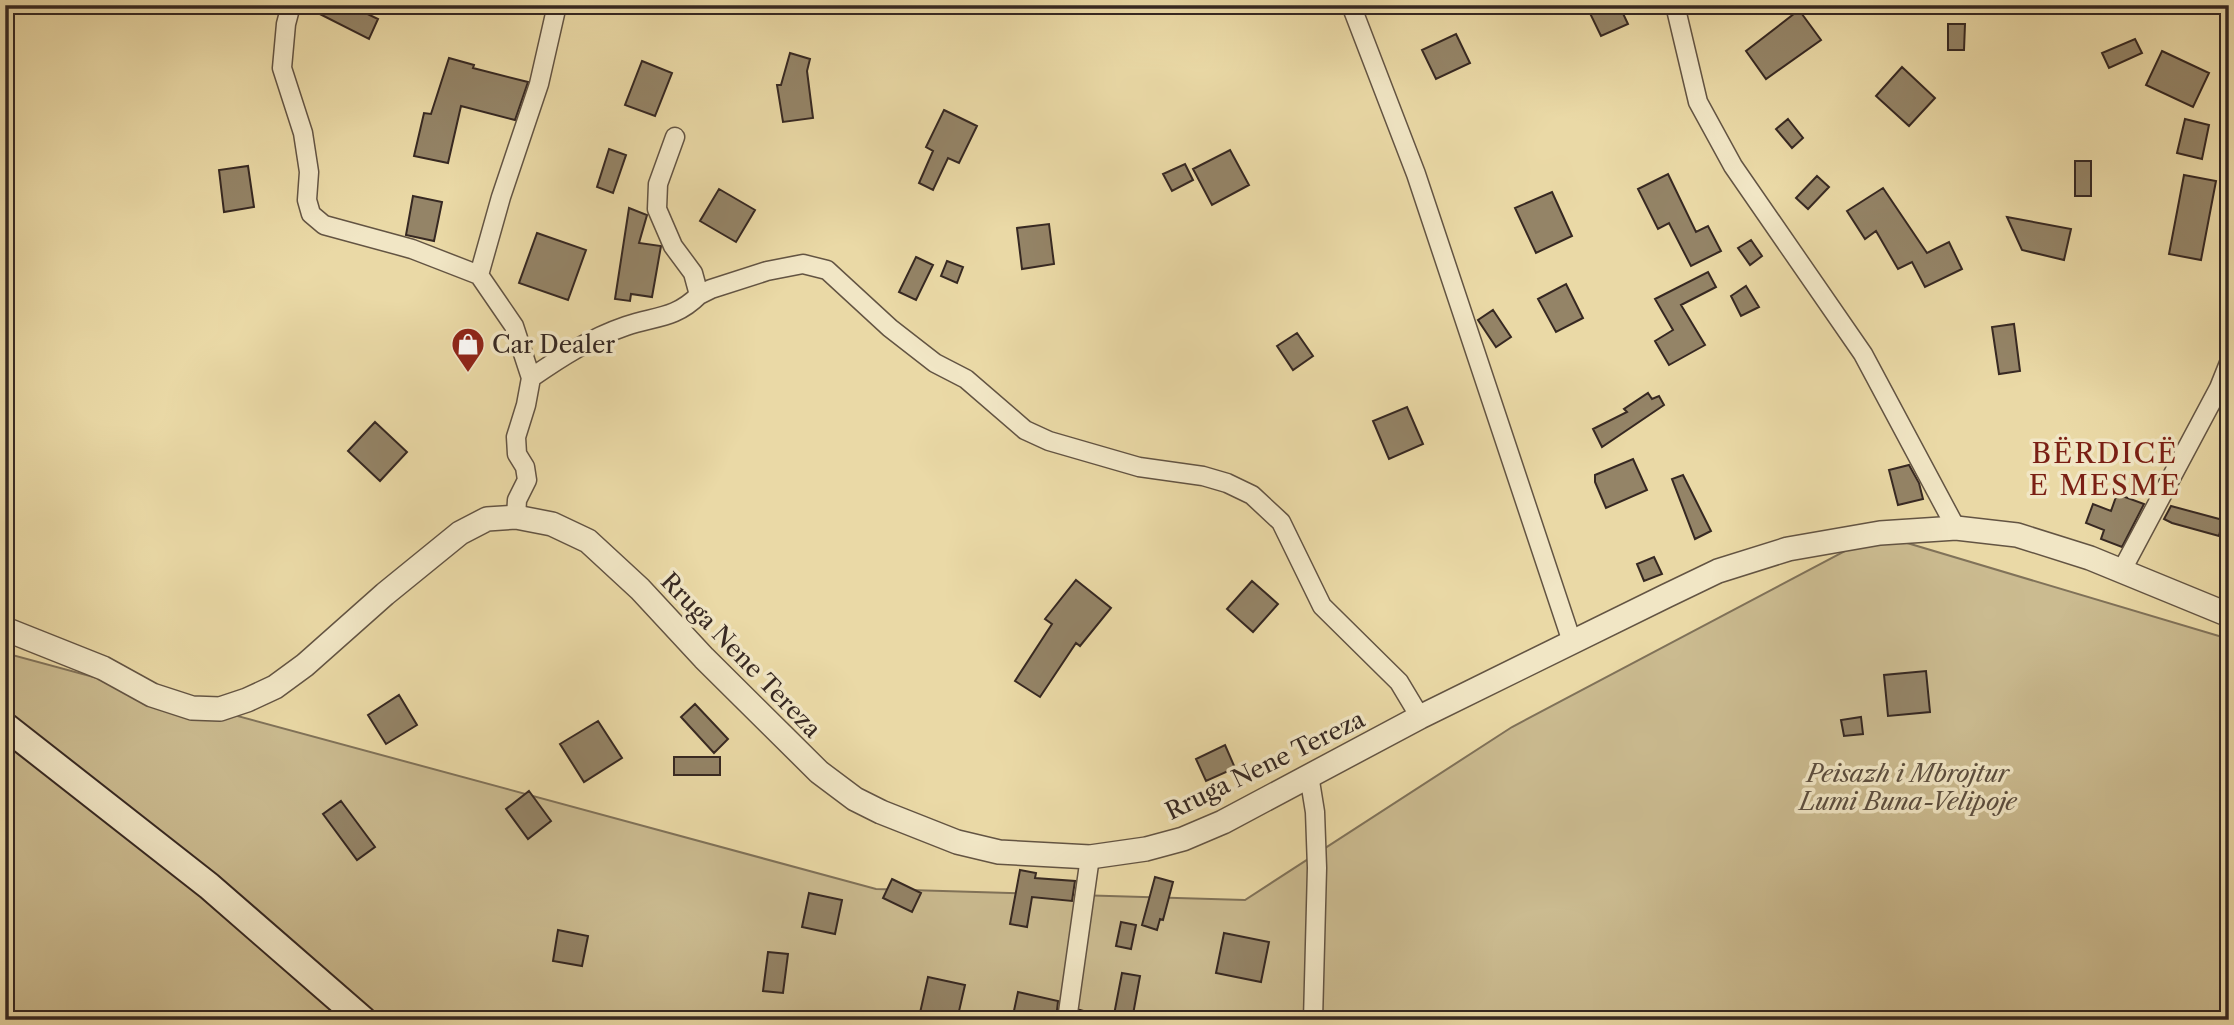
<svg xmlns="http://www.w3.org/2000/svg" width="2234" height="1025" viewBox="0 0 2234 1025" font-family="'Libre Caslon Text',serif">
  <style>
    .green { fill: #cbbb90; stroke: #807259; stroke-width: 2 }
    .building { fill: #948467; stroke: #362822; stroke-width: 2 }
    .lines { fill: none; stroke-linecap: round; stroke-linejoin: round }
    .minor-casing { stroke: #635443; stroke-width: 21 }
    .tertiary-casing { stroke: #635443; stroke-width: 26 }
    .secondary-casing { stroke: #362822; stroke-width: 30 }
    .minor { stroke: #f1e6c5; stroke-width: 18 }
    .tertiary { stroke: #f1e6c5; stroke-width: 23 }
    .secondary { stroke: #f1e6c5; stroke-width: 26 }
    .labels { text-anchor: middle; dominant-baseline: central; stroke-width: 7; stroke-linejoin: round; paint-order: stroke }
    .poi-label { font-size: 24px; fill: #362822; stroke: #f1e6c5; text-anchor: start }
    .street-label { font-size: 24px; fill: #362822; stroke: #f1e6c5 }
    .park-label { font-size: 24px; font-style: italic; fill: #5b4d3e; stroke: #f1e6c5 }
    .quarter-label { font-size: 28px; letter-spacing: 2px; fill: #7a1f14; stroke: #f1e6c5 }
  </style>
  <rect width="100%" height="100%" fill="#ead9a6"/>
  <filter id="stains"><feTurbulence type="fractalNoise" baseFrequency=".00286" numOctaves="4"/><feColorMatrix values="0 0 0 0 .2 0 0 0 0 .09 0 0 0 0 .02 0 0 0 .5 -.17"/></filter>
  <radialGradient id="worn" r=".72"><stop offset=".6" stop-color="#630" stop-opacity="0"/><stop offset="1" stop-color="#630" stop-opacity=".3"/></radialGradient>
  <path class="green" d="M 1877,534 L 2229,639 L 2229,1020 L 5,1020 L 5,653 L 876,889 L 1245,900 L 1512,727 Z"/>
  <path class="building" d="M 302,5 L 349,5 L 378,19 L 369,39 Z
    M 1586,5 L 1619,5 L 1628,24 L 1601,36 Z
    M 1799,10 L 1821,40 L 1766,79 L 1746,51 Z
    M 1948,24 L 1965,24 L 1964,50 L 1948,50 Z
    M 1456,34 L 1470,63 L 1436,79 L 1422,50 Z
    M 2135,39 L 2142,53 L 2109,68 L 2102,53 Z
    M 2162,51 L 2209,73 L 2193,107 L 2146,85 Z
    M 790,53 L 810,59 L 807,71 L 813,118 L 783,122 L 777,85 L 781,85 Z
    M 449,58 L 474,65 L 473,68 L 528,82 L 515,120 L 461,106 L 448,163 L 414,156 L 424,113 L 431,114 Z
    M 642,61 L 672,73 L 655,116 L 625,105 Z
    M 1902,67 L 1935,98 L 1909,126 L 1876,96 Z
    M 944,110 L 977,126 L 959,163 L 948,158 L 933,190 L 919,183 L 933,151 L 926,147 Z
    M 1788,119 L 1803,138 L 1792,148 L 1776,129 Z
    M 2185,119 L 2209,125 L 2202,159 L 2177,153 Z
    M 609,149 L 626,155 L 613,193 L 597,187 Z
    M 1230,150 L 1249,185 L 1212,205 L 1193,169 Z
    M 2075,161 L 2091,161 L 2091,196 L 2075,196 Z
    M 1185,164 L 1193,180 L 1172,191 L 1163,174 Z
    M 248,166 L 254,207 L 224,212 L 219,170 Z
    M 1668,174 L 1696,232 L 1708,226 L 1721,251 L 1691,266 L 1669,223 L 1658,229 L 1638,189 Z
    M 2184,175 L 2216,181 L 2201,260 L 2169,254 Z
    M 1817,176 L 1829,187 L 1808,209 L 1796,198 Z
    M 1883,188 L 1927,253 L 1949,242 L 1962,269 L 1925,287 L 1912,262 L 1898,269 L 1876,231 L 1865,239 L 1847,211 Z
    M 719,189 L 755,210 L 736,242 L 700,221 Z
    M 1552,192 L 1572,236 L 1536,253 L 1515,208 Z
    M 413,196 L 442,202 L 434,241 L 406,235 Z
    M 629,208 L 647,215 L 639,243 L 661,246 L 652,297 L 631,294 L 630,301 L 615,299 Z
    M 2007,217 L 2071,229 L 2064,260 L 2022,250 Z
    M 1049,224 L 1054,264 L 1022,269 L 1017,228 Z
    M 537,233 L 586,250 L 568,300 L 519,283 Z
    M 1751,240 L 1762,256 L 1750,265 L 1738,248 Z
    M 916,257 L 933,265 L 916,300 L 899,292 Z
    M 947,261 L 963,267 L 957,283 L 941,276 Z
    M 1708,272 L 1716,287 L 1681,305 L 1705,345 L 1669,365 L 1655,341 L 1673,330 L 1655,299 Z
    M 1566,284 L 1583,318 L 1556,332 L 1538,299 Z
    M 1746,286 L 1759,307 L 1741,316 L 1731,296 Z
    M 1493,310 L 1511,337 L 1496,347 L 1478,320 Z
    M 2014,324 L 2020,371 L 1999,374 L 1992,327 Z
    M 1297,333 L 1313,356 L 1293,370 L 1277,346 Z
    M 1648,393 L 1652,399 L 1659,396 L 1664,405 L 1602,447 L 1593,429 L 1627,412 L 1624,409 Z
    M 1407,407 L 1423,444 L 1389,459 L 1373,421 Z
    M 375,422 L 407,452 L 380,481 L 348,451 Z
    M 1633,459 L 1647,490 L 1606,508 L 1595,482 L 1595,475 Z
    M 1909,465 L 1919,483 L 1923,499 L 1898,505 L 1889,470 Z
    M 1683,475 L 1711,531 L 1695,539 L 1672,479 Z
    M 2117,494 L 2144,504 L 2122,547 L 2101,539 L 2104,530 L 2086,523 L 2093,504 L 2111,511 Z
    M 2171,506 L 2223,520 L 2219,536 L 2172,523 L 2164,519 Z
    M 1654,557 L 1662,574 L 1644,581 L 1637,564 Z
    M 1076,580 L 1111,608 L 1080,646 L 1076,643 L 1040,697 L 1015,681 L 1052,624 L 1045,619 Z
    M 1252,581 L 1278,604 L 1253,632 L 1227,609 Z
    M 1926,671 L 1930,712 L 1888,716 L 1884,675 Z
    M 399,695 L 417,725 L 386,744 L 368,715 Z
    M 695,704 L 728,739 L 714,753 L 681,717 Z
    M 1861,717 L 1863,734 L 1844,736 L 1841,720 Z
    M 598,721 L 622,758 L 584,782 L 560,744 Z
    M 1225,745 L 1235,768 L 1206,781 L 1196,759 Z
    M 674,757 L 720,757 L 720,775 L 674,775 Z
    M 529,791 L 551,821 L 528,839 L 506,809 Z
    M 341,801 L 375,847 L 357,860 L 323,814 Z
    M 1020,870 L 1036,873 L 1035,878 L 1075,881 L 1072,901 L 1032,897 L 1027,927 L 1010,924 Z
    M 1155,877 L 1173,882 L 1163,920 L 1160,919 L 1157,930 L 1142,925 Z
    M 892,879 L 921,893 L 912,912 L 883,898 Z
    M 809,893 L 842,900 L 835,934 L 802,927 Z
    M 1121,922 L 1136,925 L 1131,949 L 1116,946 Z
    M 558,930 L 588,936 L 582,966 L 553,961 Z
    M 1224,933 L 1269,942 L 1261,982 L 1216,973 Z
    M 768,952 L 788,954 L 783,993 L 763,991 Z
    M 1122,973 L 1140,976 L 1132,1020 L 1113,1020 Z
    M 928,977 L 965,985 L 957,1020 L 920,1013 Z
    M 1018,992 L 1058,1001 L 1056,1020 L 1012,1020 Z
    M 1080,1010 L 1094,1014 L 1093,1020 L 1079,1020 Z"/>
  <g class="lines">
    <defs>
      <path id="minor" d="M 291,5 L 286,24 L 282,68 L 303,133 L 309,172 L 307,200 L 311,214 L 324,225 L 412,249 L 479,275 L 514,326 L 531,378 L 526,405 L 516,437 L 517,454 L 525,467 L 527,480 L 517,500 L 516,517
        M 1351,5 L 1416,174 L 1572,642
        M 1675,5 L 1698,102 L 1733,166 L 1863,354 L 1956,528
        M 479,275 L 501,197 L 539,84 L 557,5
        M 699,295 L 711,289 L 767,271 L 803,264 L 827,270 L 890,328 L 935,363 L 966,379 L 1025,430 L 1049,441 L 1139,467 L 1203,476 L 1227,483 L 1252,495 L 1281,522 L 1322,606 L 1399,682 L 1420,717
        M 531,378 C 561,357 591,338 626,326 C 655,316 675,319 699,295 L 693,273 L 673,246 L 657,209 L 658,184 L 675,137
        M 2122,570 L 2219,388 L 2229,363
        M 1309,775 L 1315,812 L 1317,868 L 1313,1020
        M 1067,1020 L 1090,857"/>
      <path id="tertiary" d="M 5,629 L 103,668 L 152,695 L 192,708 L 220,709 L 247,700 L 275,687 L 305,665 L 385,594 L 460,533 L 487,519 L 516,517 L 552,524 L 588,541 L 640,589 L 704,658 L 819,772 L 855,799 L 881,812 L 957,842 L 999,852 L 1090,857 L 1146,849 L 1183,839 L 1223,822 L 1420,717 L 1666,596 L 1718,571 L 1788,549 L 1880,533 L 1956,528 L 2017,535 L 2090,558 L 2229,615"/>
      <path id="secondary" d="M 5,726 L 209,886 L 363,1020"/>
    </defs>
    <use href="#minor" class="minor-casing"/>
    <use href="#tertiary" class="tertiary-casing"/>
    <use href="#secondary" class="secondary-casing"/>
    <use href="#minor" class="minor"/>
    <use href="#tertiary" class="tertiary"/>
    <use href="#secondary" class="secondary"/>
  </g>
  <defs>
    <symbol id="shop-pin" viewBox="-11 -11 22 30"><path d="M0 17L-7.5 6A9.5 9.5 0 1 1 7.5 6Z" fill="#8f2418" stroke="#f1e6c5"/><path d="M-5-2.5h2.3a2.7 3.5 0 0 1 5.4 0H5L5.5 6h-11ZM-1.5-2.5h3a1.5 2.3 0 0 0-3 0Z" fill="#fff"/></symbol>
  </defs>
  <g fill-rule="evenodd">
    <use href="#shop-pin" x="449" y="325" width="38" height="52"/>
  </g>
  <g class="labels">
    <g class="poi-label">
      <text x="492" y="344">Car Dealer</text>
    </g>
    <g class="street-label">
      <text transform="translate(741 655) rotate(46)">Rruga Nene Tereza</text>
      <text transform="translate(1265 765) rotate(-26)">Rruga Nene Tereza</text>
    </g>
    <g class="park-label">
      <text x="1908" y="773">Peisazh i Mbrojtur<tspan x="1908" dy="28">Lumi Buna-Velipoje</tspan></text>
    </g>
    <g class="quarter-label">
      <text x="2105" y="453">BËRDICË<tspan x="2105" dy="32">E MESME</tspan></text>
    </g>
  </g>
  <rect width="2234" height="1025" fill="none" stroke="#ead9a6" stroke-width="28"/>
  <rect x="7" y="7" width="2220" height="1011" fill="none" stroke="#362822" stroke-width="3.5"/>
  <rect x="14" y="14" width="2206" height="997" fill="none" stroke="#362822" stroke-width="2"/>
  <rect width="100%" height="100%" filter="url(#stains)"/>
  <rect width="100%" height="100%" fill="url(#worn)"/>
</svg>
